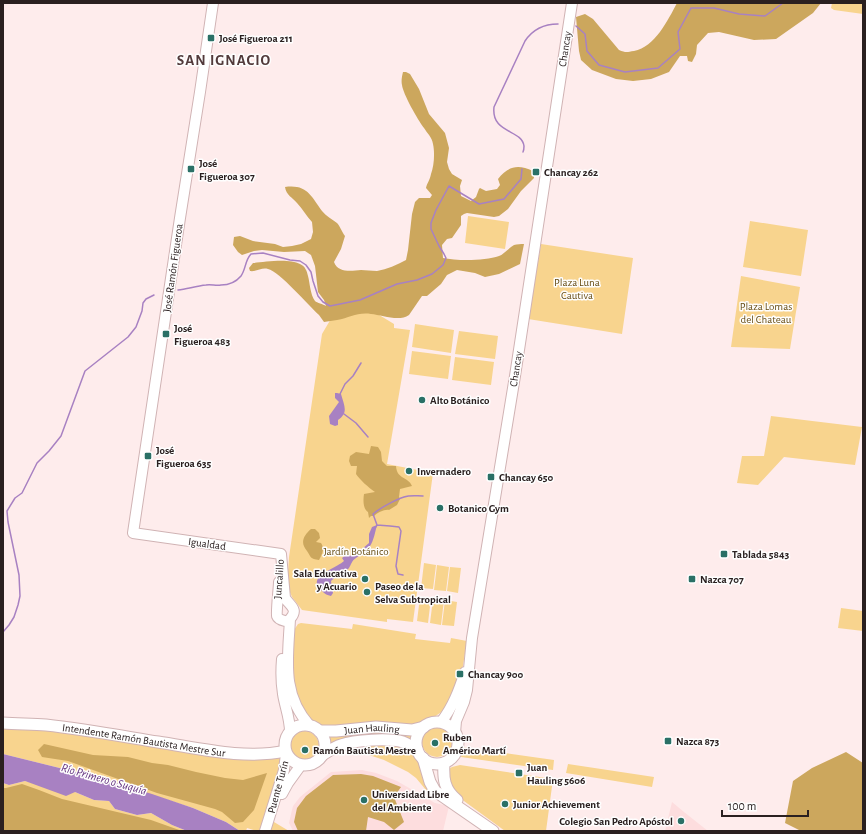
<svg xmlns="http://www.w3.org/2000/svg" width="866" height="834" viewBox="0 0 866 834" font-family="'Alegreya Sans',sans-serif">
  <style>
    .built { fill: #fdddde }
    .green { fill: #f8d48e }
    .forest { fill: #cca75d }
    .water { fill: #a881c2 }
    .lines { fill: none; stroke-linecap: round; stroke-linejoin: round }
    .stream { stroke: #a881c2; stroke-width: 1.5 }
    .secondary-casing { stroke: #d0b3b4; stroke-width: 12 }
    .primary-casing { stroke: #d0b3b4; stroke-width: 13 }
    .secondary { stroke: #fff; stroke-width: 10 }
    .primary { stroke: #fff; stroke-width: 11 }
    .poi-dot { fill: #2a7066; stroke: #fefefe; stroke-width: 1.5 }
    .labels { text-anchor: middle; dominant-baseline: central; stroke-width: 3; stroke-linejoin: round; paint-order: stroke }
    .poi-label { font-size: 11px; font-weight: bold; fill: #2a2020; stroke: #fefefe; text-anchor: start }
    .street-label { font-size: 11px; fill: #2a2020; stroke: #fefefe }
    .park-label { font-size: 11px; fill: #664c13; stroke: #fefefe }
    .water-label { font-size: 12px; font-style: italic; fill: #62307e; stroke: #fefefe }
    .district-label { font-size: 15px; font-weight: bold; letter-spacing: 1px; fill: #523a3b; stroke: #fefefe }
  </style>
  <rect width="100%" height="100%" fill="#feecec"/>
  <path class="built" d="M 362,770 L 376,773 L 397,781 L 435,803 L 449,806 L 443,831 L 293,831 L 289,823 L 291,814 L 293,806 L 300,797 L 331,772 Z
    M 672,802 L 684,812 L 708,831 L 665,831 Z"/>
  <path class="green" d="M 832,3 L 863,3 L 863,14 L 834,10 L 831,8 Z
    M 468,216 L 509,222 L 505,249 L 465,243 Z
    M 750,221 L 808,230 L 801,276 L 743,267 Z
    M 541,244 L 633,258 L 622,334 L 528,319 Z
    M 741,276 L 800,287 L 790,349 L 731,347 Z
    M 371,310 L 394,324 L 394,328 L 410,330 L 387,464 L 433,473 L 413,622 L 387,619 L 387,622 L 302,610 L 292,597 L 287,585 L 289,557 L 322,334 L 332,317 Z
    M 415,324 L 454,330 L 451,353 L 412,347 Z
    M 459,331 L 498,336 L 495,359 L 455,354 Z
    M 412,351 L 451,356 L 448,379 L 409,374 Z
    M 455,357 L 494,362 L 491,385 L 452,380 Z
    M 771,416 L 862,427 L 855,465 L 784,457 L 758,485 L 737,483 L 742,456 L 764,456 Z
    M 424,563 L 436,565 L 433,589 L 421,588 Z
    M 437,565 L 449,567 L 446,591 L 434,590 Z
    M 450,567 L 461,568 L 458,593 L 447,591 Z
    M 420,597 L 431,598 L 428,623 L 417,621 Z
    M 433,599 L 444,600 L 441,625 L 430,623 Z
    M 445,600 L 457,602 L 454,626 L 442,625 Z
    M 841,608 L 863,611 L 863,631 L 838,628 Z
    M 301,623 L 352,629 L 353,624 L 416,634 L 415,639 L 450,643 L 451,638 L 467,641 L 461,678 L 443,711 L 434,717 L 420,723 L 405,726 L 321,727 L 312,722 L 307,718 L 297,698 L 293,670 L 294,630 L 298,624 Z
    M 3,723 L 217,751 L 285,751 L 269,819 L 289,831 L 257,831 L 247,828 L 246,831 L 240,831 L 226,822 L 193,808 L 100,778 L 3,754 Z
    M422 742a15 15 0 1 1 30 0a15 15 0 1 1-30 0Z
    M289 746a15 15 0 1 1 30 0a15 15 0 1 1-30 0Z
    M 345,732 L 416,732 L 412,740 L 389,738 L 329,745 L 327,736 Z
    M 369,746 C 379,746 400,745 409,751 C 420,759 427,782 433,794 L 426,790 L 416,778 L 408,772 L 384,760 L 369,755 L 366,751 L 366,750 Z
    M 462,747 L 554,760 L 553,770 L 461,757 Z
    M 568,764 L 654,777 L 652,787 L 566,773 Z
    M 460,765 L 553,779 L 546,831 L 505,831 L 453,793 L 447,782 L 449,769 L 452,767 Z
    M 25,781 L 43,786 L 75,792 L 94,800 L 109,801 L 115,809 L 137,815 L 151,813 L 172,825 L 187,831 L 3,831 L 3,783 L 9,785 Z"/>
  <path class="forest" d="M 677,3 L 821,3 L 813,13 L 776,39 L 754,40 L 719,32 L 708,33 L 697,45 L 696,54 L 692,62 L 688,61 L 687,56 L 680,56 L 669,72 L 651,79 L 633,81 L 616,79 L 592,70 L 581,60 L 579,51 L 576,17 L 585,14 L 593,19 L 619,50 C 626,53 627,52 634,51 C 655,47 668,20 677,3 Z
    M 403,72 L 406,72 L 410,74 L 419,89 L 429,114 L 445,133 L 449,148 L 447,162 L 449,169 L 452,174 L 462,180 L 460,186 L 461,196 L 471,201 L 476,197 L 479,189 L 480,188 L 486,191 L 497,189 L 500,185 L 498,179 C 508,166 518,164 533,171 L 534,178 L 521,191 L 508,209 L 499,216 L 494,217 L 467,213 L 464,214 L 461,216 L 461,225 L 452,238 L 447,239 L 442,245 L 443,258 C 457,261 485,261 499,256 C 504,254 509,248 514,245 C 517,244 521,244 524,244 L 520,264 L 499,274 L 485,277 L 475,273 L 457,270 L 447,275 L 441,284 L 427,296 L 422,296 L 409,315 C 399,322 382,315 371,314 C 357,312 350,318 337,320 C 333,321 328,321 324,322 L 319,315 C 309,306 279,271 268,269 C 262,267 256,272 250,271 L 249,268 L 253,263 C 264,262 289,258 300,264 C 305,266 307,271 308,276 C 310,283 310,294 315,301 C 317,303 323,304 326,306 L 324,300 L 318,292 L 315,266 L 311,255 L 305,251 L 284,252 L 262,250 L 254,251 L 242,255 L 238,252 L 233,245 L 234,237 L 240,236 L 253,241 L 275,244 L 283,247 L 292,246 L 301,244 L 311,239 L 313,232 L 312,222 C 306,216 303,209 297,203 C 293,198 286,195 285,187 C 307,184 311,196 322,211 C 326,216 332,219 337,223 C 340,226 342,232 345,236 L 341,249 L 334,262 C 338,273 351,271 361,270 C 366,270 371,271 377,271 C 387,269 397,265 406,260 L 408,250 L 412,214 L 415,202 L 419,198 L 430,198 L 432,195 L 426,188 C 427,183 430,180 431,174 C 434,166 435,153 433,144 C 432,137 427,133 424,128 C 418,120 403,94 402,85 C 401,81 402,76 403,72 Z
    M 371,446 L 378,447 L 381,452 L 382,461 L 387,466 L 396,466 C 397,480 408,476 412,486 L 400,489 L 399,497 L 400,499 L 397,505 L 389,510 C 385,509 377,513 374,516 L 371,516 L 369,518 L 368,512 C 363,509 363,500 364,494 L 375,492 C 369,488 359,479 356,474 L 357,466 L 351,466 L 349,461 L 350,456 L 356,452 L 369,454 Z
    M 311,529 L 315,529 L 319,533 L 320,538 L 316,542 L 321,543 C 325,549 322,554 319,560 C 310,559 311,557 307,551 C 300,543 303,536 311,529 Z
    M 44,744 L 93,755 L 128,757 L 152,763 L 168,765 L 196,772 L 225,778 L 243,780 L 267,773 L 254,810 L 243,822 L 235,823 L 222,812 L 215,809 L 157,793 L 68,761 L 42,757 L 38,750 Z
    M 846,752 L 863,763 L 863,831 L 801,831 L 785,823 L 793,781 L 812,768 Z
    M 361,774 L 373,776 L 401,787 L 394,797 L 404,822 L 394,830 L 384,822 L 368,817 L 366,831 L 298,831 L 294,822 L 297,808 L 306,796 L 333,775 Z
    M 22,784 L 39,790 L 62,799 L 151,820 L 182,831 L 3,831 L 3,788 L 6,788 Z"/>
  <path class="water" d="M 335,393 L 337,393 L 341,394 C 344,405 349,413 338,420 L 338,425 L 335,426 L 330,424 L 329,416 L 339,402 L 335,398 Z
    M 377,525 C 375,532 374,540 370,546 C 366,551 361,554 356,558 C 352,560 351,565 349,568 C 344,574 336,576 331,581 L 333,593 L 331,596 C 326,595 324,593 320,589 C 307,576 337,568 344,561 L 342,558 L 346,555 L 354,556 L 369,543 L 369,534 L 372,527 Z
    M 3,754 L 100,778 L 152,794 L 193,808 L 226,822 L 240,831 L 187,831 L 172,825 L 151,813 L 137,815 L 115,809 L 109,801 L 94,800 L 75,792 L 66,796 L 25,781 L 9,785 L 3,783 Z"/>
  <g class="lines">
    <path class="stream" d="M 576,26 L 585,34 L 587,51 L 599,65 L 625,72 L 658,68 L 680,49 L 678,32 L 691,8 L 714,8 L 739,14 L 765,16 L 783,3
      M 523,152 C 524,150 524,148 524,146 C 522,129 491,134 494,107 L 525,41 C 533,29 544,24 558,24
      M 178,290 C 187,289 196,286 206,285 C 211,284 216,286 221,285 C 228,285 236,282 241,276 C 246,269 245,260 251,254 L 263,253 L 290,260 L 300,261 L 306,265 L 311,272 L 313,281 L 318,296 L 323,302 L 330,306 L 360,300 L 397,284 L 417,280 L 432,274 L 443,265 L 446,258 L 444,254 L 439,246 L 431,229 L 431,223 L 436,210 L 449,186 L 479,204 L 504,199 L 521,179 L 522,169
      M 340,394 L 345,384 L 353,376 L 361,363
      M 344,414 L 356,423 L 368,437
      M 377,525 L 373,514 C 380,508 395,500 404,497 C 410,495 416,496 423,496
      M 376,527 L 377,525 L 390,526 L 399,527 L 401,531 L 396,566 L 398,574 L 403,575
      M 3,632 L 9,625 L 14,617 L 18,605 L 20,596 L 19,575 L 8,522 L 7,511 L 15,498 L 22,493 L 37,463 L 49,451 L 61,436 L 85,371 L 128,337 L 136,327 L 142,311 L 143,303 L 146,299 L 154,295"/>
    <defs>
      <path id="secondary" d="M 213,3 L 200,92 L 180,218 L 133,533 L 281,554
        M 281,554 L 285,598 C 290,606 299,609 290,619 C 288,659 281,694 310,726
        M 279,582 C 279,587 276,613 277,616 C 278,619 281,620 285,621
        M 282,659 C 281,671 281,682 283,694 C 285,707 290,718 290,732
        M 441,722 C 453,707 459,690 465,672
        M 455,733 L 456,721 L 464,702 L 467,690 L 472,638 L 515,376 L 572,3
        M 282,794 L 288,783 L 301,765
        M 265,831 L 284,770 L 286,754"/>
      <g id="primary">
        <circle cx="437" cy="743" r="21"/>
        <path id="s1" d="M 3,723 C 17,724 32,724 46,725 C 83,729 121,736 158,742 C 198,748 245,760 285,751"/>
        <circle cx="305" cy="745" r="20"/>
        <path id="s2" d="M 319,731 L 336,731 L 376,727 L 412,730 L 424,727"/>
        <path d="M 322,755 C 329,751 334,747 341,745 C 355,740 389,738 403,742 C 408,744 412,747 417,749"/>
        <path d="M 423,758 L 430,782 L 435,791 L 493,831"/>
        <path d="M 444,763 C 443,778 444,790 457,800"/>
      </g>
    </defs>
    <use href="#secondary" class="secondary-casing"/>
    <use href="#primary" class="primary-casing"/>
    <use href="#secondary" class="secondary"/>
    <use href="#primary" class="primary"/>
  </g>
  <g class="poi-dot">
    <rect x="207" y="34" width="8" height="8" rx="2"/>
    <rect x="187" y="165" width="8" height="8" rx="2"/>
    <rect x="532" y="168" width="8" height="8" rx="2"/>
    <rect x="162" y="330" width="8" height="8" rx="2"/>
    <circle cx="422" cy="400" r="4"/>
    <rect x="144" y="452" width="8" height="8" rx="2"/>
    <circle cx="409" cy="471" r="4"/>
    <rect x="487" y="473" width="8" height="8" rx="2"/>
    <circle cx="440" cy="508" r="4"/>
    <rect x="720" y="550" width="8" height="8" rx="2"/>
    <circle cx="365" cy="579" r="4"/>
    <rect x="688" y="575" width="8" height="8" rx="2"/>
    <circle cx="367" cy="592" r="4"/>
    <rect x="456" y="670" width="8" height="8" rx="2"/>
    <rect x="664" y="737" width="8" height="8" rx="2"/>
    <circle cx="435" cy="743" r="4"/>
    <circle cx="305" cy="750" r="4"/>
    <rect x="515" y="769" width="8" height="8" rx="2"/>
    <circle cx="364" cy="800" r="4"/>
    <circle cx="505" cy="804" r="4"/>
    <circle cx="681" cy="821" r="4"/>
  </g>
  <g class="labels">
    <g class="poi-label">
      <text x="219" y="38">José Figueroa 211</text>
      <text x="199" y="163">José<tspan x="199" dy="13">Figueroa 307</tspan></text>
      <text x="544" y="172">Chancay 262</text>
      <text x="174" y="328">José<tspan x="174" dy="13">Figueroa 483</tspan></text>
      <text x="430" y="400">Alto Botánico</text>
      <text x="156" y="450">José<tspan x="156" dy="13">Figueroa 635</tspan></text>
      <text x="417" y="471">Invernadero</text>
      <text x="499" y="477">Chancay 650</text>
      <text x="448" y="508">Botanico Gym</text>
      <text x="732" y="554">Tablada 5843</text>
      <text x="357" y="573" text-anchor="end">Sala Educativa<tspan x="357" dy="13">y Acuario</tspan></text>
      <text x="700" y="579">Nazca 707</text>
      <text x="375" y="586">Paseo de la<tspan x="375" dy="13">Selva Subtropical</tspan></text>
      <text x="468" y="674">Chancay 900</text>
      <text x="443" y="737">Ruben<tspan x="443" dy="13">Américo Martí</tspan></text>
      <text x="676" y="741">Nazca 873</text>
      <text x="313" y="750">Ramón Bautista Mestre</text>
      <text x="527" y="767">Juan<tspan x="527" dy="13">Hauling 5606</tspan></text>
      <text x="372" y="794">Universidad Libre<tspan x="372" dy="13">del Ambiente</tspan></text>
      <text x="513" y="804">Junior Achievement</text>
      <text x="673" y="821" text-anchor="end">Colegio San Pedro Apóstol</text>
    </g>
    <g class="street-label">
      <text transform="translate(565 49) rotate(-81)">Chancay</text>
      <text transform="translate(173 268) rotate(-82)">José Ramón Figueroa</text>
      <text transform="translate(516 369) rotate(-81)">Chancay</text>
      <text transform="translate(207 544) rotate(8)">Igualdad</text>
      <text transform="translate(279 579) rotate(-86)">Juncalillo</text>
      <text stroke="none"><textPath href="#s2" startOffset="53">Juan Hauling</textPath></text>
      <text stroke="none"><textPath href="#s1" startOffset="142">Intendente Ramón Bautista Mestre Sur</textPath></text>
      <text transform="translate(278 787) rotate(-75)">Puente Turín</text>
    </g>
    <g class="park-label">
      <text x="577" y="282">Plaza Luna<tspan x="577" dy="13">Cautiva</tspan></text>
      <text x="766" y="306">Plaza Lomas<tspan x="766" dy="13">del Chateau</tspan></text>
      <text x="356" y="551">Jardín Botánico</text>
    </g>
    <g class="water-label">
      <text transform="translate(104 779) rotate(16)">Río Primero o Suquía</text>
    </g>
    <g class="district-label">
      <text x="224" y="60">SAN IGNACIO</text>
    </g>
  </g>
  <rect width="866" height="834" fill="none" stroke="#2a2020" stroke-width="8"/>
  <path d="M722 810v6h86v-6" fill="none" stroke="#2a2020" stroke-width="2"/>
  <text x="728" y="810" font-size="12" fill="#2a2020" stroke="#fefefe" stroke-width="3" paint-order="stroke">100 m</text>
</svg>
